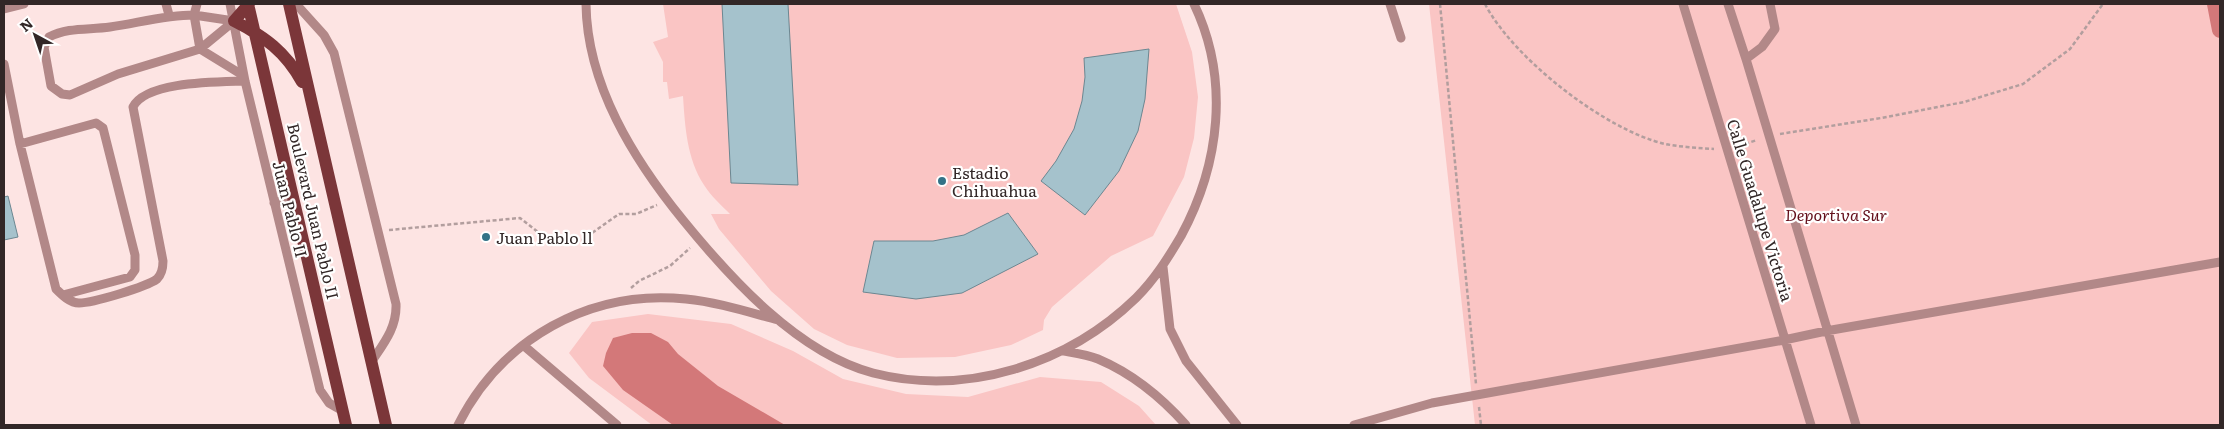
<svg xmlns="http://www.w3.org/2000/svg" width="2224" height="429" viewBox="0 0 2224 429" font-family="Literata,serif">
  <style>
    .green { fill: #fac5c4 }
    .water { fill: #d37879 }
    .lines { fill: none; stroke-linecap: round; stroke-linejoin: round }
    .canal { stroke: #d37879; stroke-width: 16 }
    .building { fill: #a5c2cc; stroke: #6c8791 }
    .path { stroke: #b29e9e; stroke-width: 2.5; stroke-dasharray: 4 2.5; stroke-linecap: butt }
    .service { stroke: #b28888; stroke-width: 9 }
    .primary { stroke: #7b3639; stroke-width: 12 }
    .poi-dot { fill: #337387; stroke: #fff; stroke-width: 2 }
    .labels { text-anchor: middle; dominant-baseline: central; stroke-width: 4.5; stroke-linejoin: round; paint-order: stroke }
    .poi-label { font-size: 16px; fill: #322727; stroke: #fff; text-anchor: start }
    .street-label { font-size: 16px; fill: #322727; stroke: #fff }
    .park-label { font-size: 16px; font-style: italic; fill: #630f1b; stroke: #fff }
  </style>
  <rect width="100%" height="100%" fill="#fde4e3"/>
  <path class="green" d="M 663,4 L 1176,4 L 1192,52 L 1198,97 L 1194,138 L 1184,177 L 1153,236 L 1111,256 L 1052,307 L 1044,320 L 1043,330 L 1011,345 L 955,357 L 897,358 L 847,345 L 814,329 L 771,291 L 719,229 L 711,214 L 730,214 C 721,205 711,196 704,185 C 687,159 685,127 683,96 L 669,99 L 667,82 L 663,82 L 663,62 L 653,42 L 668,37 Z
    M 1429,4 L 2220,4 L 2220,425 L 1475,425 Z
    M 648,314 L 731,324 L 793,351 L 843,379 L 906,394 L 968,397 L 1040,377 L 1101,382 L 1139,406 L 1156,425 L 652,425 L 589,378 L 569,353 L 592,322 Z"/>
  <path class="water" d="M 632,333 L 651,333 L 668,342 L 678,354 L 718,386 L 785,425 L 673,425 L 623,390 L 603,366 L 606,353 L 613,338 Z"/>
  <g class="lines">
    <path class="canal" d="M 2215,4 L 2220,30"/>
  </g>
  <path class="building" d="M 722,4 L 788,4 L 798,185 L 731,183 Z
    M 1149,49 L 1145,99 L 1138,131 L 1119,171 L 1085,215 L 1041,181 L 1056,161 L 1074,129 L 1082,101 L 1085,77 L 1084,58 Z
    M 8,196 L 18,237 L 4,240 L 4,197 Z
    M 1008,213 L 1038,254 L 962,293 L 916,299 L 863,292 L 874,241 L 933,241 L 964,235 Z"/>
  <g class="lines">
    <path class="path" d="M 1440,4 L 1476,384
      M 1485,4 C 1513,58 1605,130 1665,144 C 1681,147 1698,148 1714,149
      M 1780,134 L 1881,118 L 1964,102 L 2023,84 L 2070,49 L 2103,4
      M 1739,146 L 1757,140
      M 389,230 L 520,218 L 543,236 L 560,244 L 582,240 L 619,214 L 636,214 L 657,205
      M 631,288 L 639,281 L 670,266 L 690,248
      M 1479,407 L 1481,425"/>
    <path class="service" d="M 166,4 L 169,15
      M 197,4 L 194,15 C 165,15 138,23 110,27 C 89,30 68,27 49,37 L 44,47 L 51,86 L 62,94 L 70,95 L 118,74 L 200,49 L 244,76
      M 230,4 L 245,81 L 320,390 L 329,403 L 343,411
      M 296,4 L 324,35 L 334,53 L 396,304 C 397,327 384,343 372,361
      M 586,4 C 587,85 634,160 683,220 C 731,279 798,353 873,373 C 967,397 1068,364 1136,298 C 1155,279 1168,258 1181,236 C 1220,164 1230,79 1194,4
      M 1390,4 L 1401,38
      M 1683,4 L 1811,425
      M 1728,4 L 1746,59 L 1856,425
      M 4,9 L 24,4
      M 194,15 L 234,21 L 200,49 Z
      M 1746,59 L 1762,47 L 1775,29 L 1770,4
      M 4,64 L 20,144 L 56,289 C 62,295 70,303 79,303 C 93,303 146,287 157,279 C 162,274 163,268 163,261 L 133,107 C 146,81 218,82 245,81
      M 20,144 L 96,123 L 103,128 L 135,255 L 135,270 L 130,277 L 63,295
      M 274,203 L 294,197
      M 1163,267 L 1170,329 L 1186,361 L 1237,425
      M 523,345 L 617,425
      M 1064,351 C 1075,353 1088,355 1098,359 C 1131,373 1162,398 1186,425
      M 458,425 C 501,339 590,289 686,299 C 717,302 748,312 778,320
      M 1354,425 L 1432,403 L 1784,340 L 1826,331 L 2220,262"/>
    <path class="primary" d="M 248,4 L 346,425
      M 249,4 L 234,21 C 264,36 286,52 302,82
      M 289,4 L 386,425"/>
  </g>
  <g class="poi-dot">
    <circle cx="942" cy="181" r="5"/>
    <circle cx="486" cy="237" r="5"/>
  </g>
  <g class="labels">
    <g class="poi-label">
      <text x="952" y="172">Estadio<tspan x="952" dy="18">Chihuahua</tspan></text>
      <text x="496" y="237">Juan Pablo ll</text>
    </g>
    <g class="street-label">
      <text transform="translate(291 209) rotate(76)">Juan Pablo II</text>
      <text transform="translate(1761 210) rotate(73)">Calle Guadalupe Victoria</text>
      <text transform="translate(314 211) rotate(77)">Boulevard Juan Pablo II</text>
    </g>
    <g class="park-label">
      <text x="1836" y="214">Deportiva Sur</text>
    </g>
  </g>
  <rect width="2224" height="429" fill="none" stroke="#322727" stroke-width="10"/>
  <g transform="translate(35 35) rotate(320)" stroke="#ffffff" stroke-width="4" paint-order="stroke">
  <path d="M0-4L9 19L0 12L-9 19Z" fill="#322727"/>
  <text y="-8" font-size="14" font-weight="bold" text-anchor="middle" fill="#322727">N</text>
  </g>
</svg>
